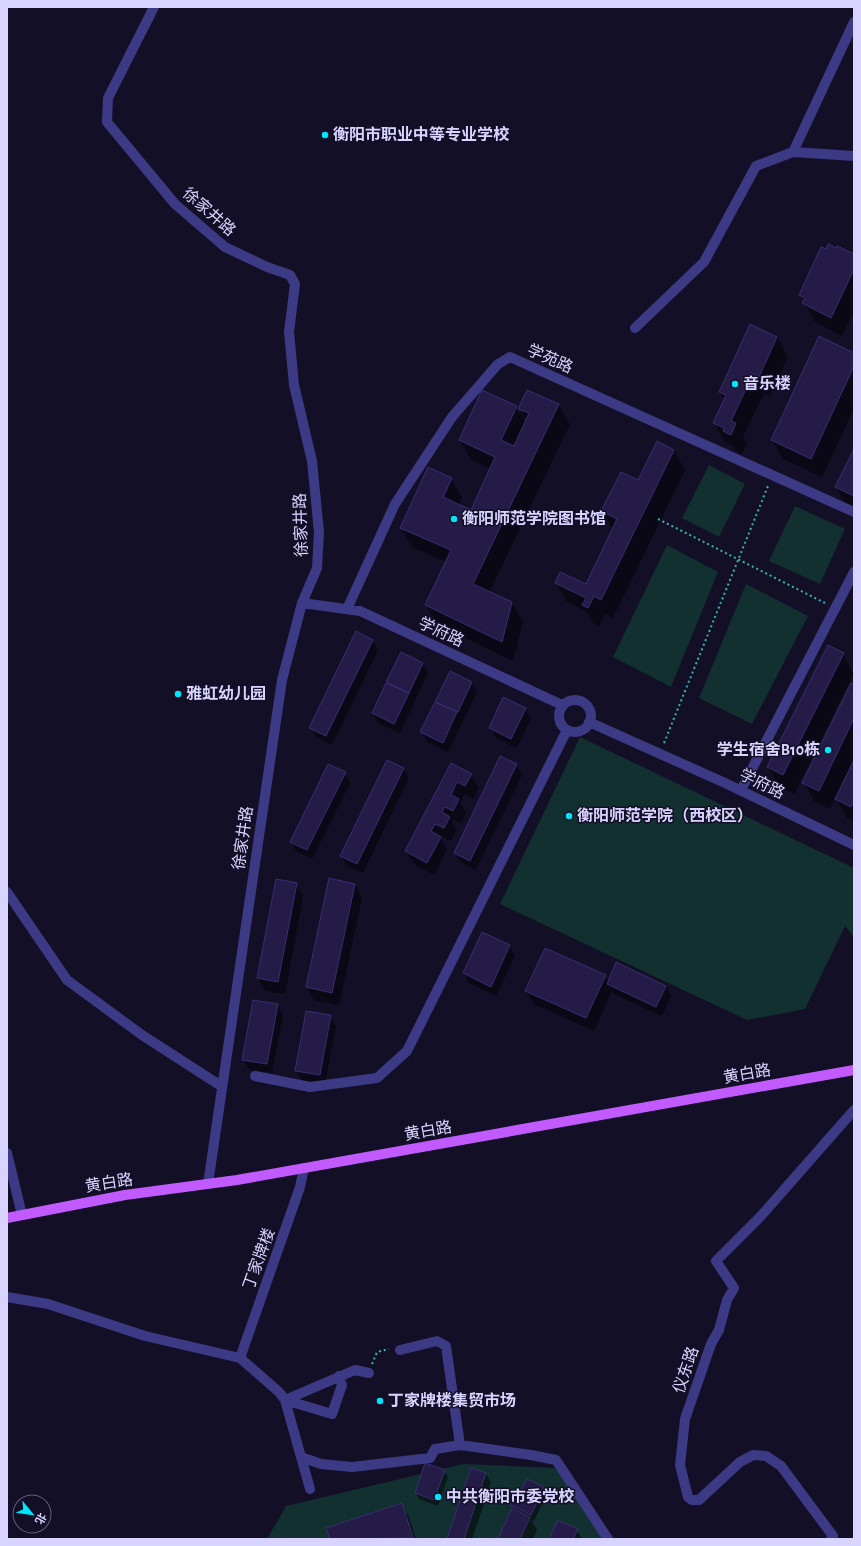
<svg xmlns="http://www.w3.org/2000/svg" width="861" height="1546" viewBox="0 0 861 1546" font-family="'Alegreya Sans','Noto Sans SC',sans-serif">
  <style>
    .green { fill: #12302f }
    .shadow { fill: #0007; fill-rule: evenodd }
    .building { fill: #241b47; stroke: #3b2d73 }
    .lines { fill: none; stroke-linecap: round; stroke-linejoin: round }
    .path { stroke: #2fb8b0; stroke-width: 2; stroke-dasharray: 2 3; stroke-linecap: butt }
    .minor { stroke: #3d3a85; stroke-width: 10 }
    .major { stroke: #c25bff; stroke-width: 10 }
    .poi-dot { fill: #00e5ff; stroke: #130f26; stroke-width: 1.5 }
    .labels { text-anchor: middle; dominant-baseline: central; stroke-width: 3; stroke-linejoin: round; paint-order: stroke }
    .poi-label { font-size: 16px; font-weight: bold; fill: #d9d4ff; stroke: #130f26; text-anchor: start }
    .street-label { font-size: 16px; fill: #d9d4ff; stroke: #130f26 }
  </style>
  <rect width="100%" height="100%" fill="#130f26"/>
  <path class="green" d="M 709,465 L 745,484 L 719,537 L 682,518 Z
    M 795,506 L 845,529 L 820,584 L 769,561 Z
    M 667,545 L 718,572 L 671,687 L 613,657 Z
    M 746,584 L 808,616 L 752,724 L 699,698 Z
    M 580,737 L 854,868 L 854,937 L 845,926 L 805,1009 L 747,1020 L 500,904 Z
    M 463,1464 L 557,1468 L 603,1539 L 267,1539 L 286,1506 Z"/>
  <path class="shadow" d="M 827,250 L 854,255 L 854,311 L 842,336 L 815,322 L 800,295 Z
    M 777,337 L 788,357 L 770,396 L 764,393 L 743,437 L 747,443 L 742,454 L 735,450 L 732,445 L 725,442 L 714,422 L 724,400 L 720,392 Z
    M 854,354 L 854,409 L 822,477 L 783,459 L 772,440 Z
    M 558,405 L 570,424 L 489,593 L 512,603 L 523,622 L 513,661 L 437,624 L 426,605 L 446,562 L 412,547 L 401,528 L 451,479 L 462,498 L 459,505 L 471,511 L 491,469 L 471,460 L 460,440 L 516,407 L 526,423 L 527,421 L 519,409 ZM 445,489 L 448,489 L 442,502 L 440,501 Z
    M 674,450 L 685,470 L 613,618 L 605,614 L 599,627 L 594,624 L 587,612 L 567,602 L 556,583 L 586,586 L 613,530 L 602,511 Z
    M 854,451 L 854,509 L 847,506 L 836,487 Z
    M 372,640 L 378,650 L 332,745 L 316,737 L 311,728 Z
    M 401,653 L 423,663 L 428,673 L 400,733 L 378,723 L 373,713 Z
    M 843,654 L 854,674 L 794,794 L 779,786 L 768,767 Z
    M 450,672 L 471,682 L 477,692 L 448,752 L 427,742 L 421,732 Z
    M 854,685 L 854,821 L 847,818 L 835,797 L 830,809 L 815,802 L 803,782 Z
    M 525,709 L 531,719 L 517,748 L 496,738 L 490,728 Z
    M 501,758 L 517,765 L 522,775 L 476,870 L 460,862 L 455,852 Z
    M 452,765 L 471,775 L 479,788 L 473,799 L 465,794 L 460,803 L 466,813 L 461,823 L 453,819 L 451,821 L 457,830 L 451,841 L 442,836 L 441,839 L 447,850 L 434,875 L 414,864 L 406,851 Z
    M 403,769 L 409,778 L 363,873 L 347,866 L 341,856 Z
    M 345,773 L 350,783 L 312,859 L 296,851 L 291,842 Z
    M 296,884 L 303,897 L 285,994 L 265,991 L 258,978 Z
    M 355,885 L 362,898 L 339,1005 L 314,1000 L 307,987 Z
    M 510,946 L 515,956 L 496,996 L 469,983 L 464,973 Z
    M 605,976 L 609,982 L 666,986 L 671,996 L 662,1016 L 614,994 L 612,991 L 594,1031 L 534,1004 L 526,991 Z
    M 277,1005 L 283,1015 L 272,1073 L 249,1069 L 243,1059 Z
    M 330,1016 L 336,1026 L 325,1084 L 302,1080 L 296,1071 Z
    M 444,1471 L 448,1477 L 438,1506 L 419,1499 L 416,1493 Z
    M 486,1474 L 491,1483 L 472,1539 L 448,1539 Z
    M 543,1488 L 547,1494 L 534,1521 L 531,1519 L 537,1530 L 533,1539 L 499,1539 L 513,1509 L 511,1505 L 522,1492 Z
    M 401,1504 L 409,1517 L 416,1539 L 331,1539 L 328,1529 Z
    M 577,1530 L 582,1539 L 550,1539 Z"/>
  <path class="building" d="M 828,244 L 837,248 L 837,246 L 854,254 L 854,269 L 831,318 L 802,303 L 805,298 L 799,295 L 821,247 L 826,249 Z
    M 750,324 L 777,337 L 759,377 L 753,374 L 731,421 L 736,423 L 731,435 L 723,431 L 724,428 L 713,423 L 726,395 L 719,392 Z
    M 819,336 L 854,353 L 854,366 L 811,459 L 771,440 Z
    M 482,390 L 517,406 L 501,440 L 514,446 L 529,413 L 518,409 L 527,390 L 559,404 L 473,584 L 512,602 L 502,642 L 425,605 L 451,550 L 400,528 L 428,467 L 452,478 L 443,497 L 471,510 L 495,457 L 459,440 Z
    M 657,441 L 674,450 L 601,600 L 594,596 L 588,608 L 582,605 L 586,598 L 555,583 L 560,572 L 586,584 L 617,519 L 601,511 L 621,472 L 638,480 Z
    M 854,449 L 854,496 L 835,487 Z
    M 356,631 L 373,640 L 326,736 L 309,728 Z
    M 828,645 L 844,653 L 783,775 L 767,767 Z
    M 401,652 L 423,663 L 409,693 L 386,682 Z
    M 450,671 L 472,682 L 458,712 L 435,702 Z
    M 386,683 L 409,693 L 394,724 L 372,713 Z
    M 851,683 L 854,684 L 854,718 L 819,791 L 802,783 Z
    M 503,697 L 526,708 L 511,739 L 489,728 Z
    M 435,702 L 457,712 L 443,743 L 420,732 Z
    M 500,756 L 517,764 L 470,861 L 454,853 Z
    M 387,760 L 404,768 L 357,864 L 340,856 Z
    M 854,760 L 854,801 L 851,807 L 835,799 Z
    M 451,763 L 472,774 L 465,786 L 457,782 L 451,795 L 459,799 L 453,811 L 445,807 L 442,812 L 450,817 L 444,828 L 435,824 L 431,831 L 441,837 L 427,863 L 405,851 Z
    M 328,764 L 346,772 L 307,850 L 290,842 Z
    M 329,878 L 355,884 L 332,993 L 306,987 Z
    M 276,879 L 297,883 L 278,982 L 257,978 Z
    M 482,932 L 510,945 L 491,987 L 463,973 Z
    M 545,948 L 606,975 L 586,1018 L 525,991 Z
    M 616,962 L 666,986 L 656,1007 L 607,984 Z
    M 253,1000 L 278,1004 L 267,1064 L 242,1060 Z
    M 306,1011 L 331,1015 L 320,1075 L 295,1071 Z
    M 425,1463 L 445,1470 L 434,1500 L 415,1493 Z
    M 471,1468 L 486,1473 L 464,1539 L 447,1539 Z
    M 527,1479 L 544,1487 L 531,1515 L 510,1505 L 518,1489 L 521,1490 Z
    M 402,1503 L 413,1538 L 330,1539 L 326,1528 Z
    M 512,1508 L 530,1517 L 520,1539 L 498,1539 Z
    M 558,1520 L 578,1529 L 573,1539 L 549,1539 Z"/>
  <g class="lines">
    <path class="path" d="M 658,519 L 825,603
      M 664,743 L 768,486
      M 372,1364 L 377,1352 L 389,1349"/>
    <path class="minor" d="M 154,7 L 108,98 L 107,122 L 175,204 L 225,247 L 267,267 L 290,275 L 295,284 L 289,332 L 294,385 L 312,461 L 319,532 L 317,568 L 302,603 L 282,680 L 208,1184
      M 793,152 L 854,156
      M 635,328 L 704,262 L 756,166 L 793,152 L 854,22
      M 302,603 L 360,611 L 562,705
      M 347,609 L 395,504 L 452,417 L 498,364 L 510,357 L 854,512
      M559 716a16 16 0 1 1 32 0a16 16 0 1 1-32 0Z
      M 589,722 L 725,783 L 854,845
      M 741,790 L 854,572
      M 7,892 L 67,980 L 142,1035 L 221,1086
      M 255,1076 L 310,1087 L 377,1078 L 407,1051 L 567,730
      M 7,1153 L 22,1215
      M 7,1297 L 48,1304 L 145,1336 L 240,1358 L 279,1392 L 285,1400 L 310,1489
      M 400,1350 L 437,1341 L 446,1346 L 460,1445
      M 240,1358 L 300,1187 L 304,1168
      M 285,1400 L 355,1370 L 369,1373
      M 285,1400 L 332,1414 L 342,1385 L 339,1376
      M 301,1457 L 321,1464 L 352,1467 L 430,1458 L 435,1449 L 460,1445 L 531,1455 L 556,1460 L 608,1539
      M 831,1539 L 833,1536 L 781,1466 L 766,1456 L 753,1455 L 740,1462 L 699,1500 L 692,1500 L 688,1497 L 680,1465 L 685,1419 L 711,1344 L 719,1330 L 727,1300 L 734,1288 L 716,1261 L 761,1216 L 854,1110"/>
    <path class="major" d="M 7,1218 L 125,1195 L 237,1180 L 854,1070"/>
  </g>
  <g class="poi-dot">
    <circle cx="325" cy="135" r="4"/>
    <circle cx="735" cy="384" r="4"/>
    <circle cx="454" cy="519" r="4"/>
    <circle cx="178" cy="694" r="4"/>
    <circle cx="828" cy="750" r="4"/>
    <circle cx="569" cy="816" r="4"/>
    <circle cx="380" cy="1401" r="4"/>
    <circle cx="438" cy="1497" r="4"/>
  </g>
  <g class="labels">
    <g class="poi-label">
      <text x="333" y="135">衡阳市职业中等专业学校</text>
      <text x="743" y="384">音乐楼</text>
      <text x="462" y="519">衡阳师范学院图书馆</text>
      <text x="186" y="694">雅虹幼儿园</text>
      <text x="820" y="750" text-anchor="end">学生宿舍B10栋</text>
      <text x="577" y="816">衡阳师范学院（西校区）</text>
      <text x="388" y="1401">丁家牌楼集贸市场</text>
      <text x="446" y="1497">中共衡阳市委党校</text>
    </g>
    <g class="street-label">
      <text transform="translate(209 212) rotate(41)">徐家井路</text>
      <text transform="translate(550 359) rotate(24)">学苑路</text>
      <text transform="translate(301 525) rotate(-92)">徐家井路</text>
      <text transform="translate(441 632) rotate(25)">学府路</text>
      <text transform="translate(762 784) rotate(26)">学府路</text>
      <text transform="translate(243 838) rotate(-82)">徐家井路</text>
      <text transform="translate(747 1074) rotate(-10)">黄白路</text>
      <text transform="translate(428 1131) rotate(-10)">黄白路</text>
      <text transform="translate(109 1183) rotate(-9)">黄白路</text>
      <text transform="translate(259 1259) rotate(-70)">丁家牌楼</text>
      <text transform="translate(686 1370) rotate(-71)">仪东路</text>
    </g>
  </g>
  <rect width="861" height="1546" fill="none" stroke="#d9d4ff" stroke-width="16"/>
  <g transform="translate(32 1514) rotate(119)"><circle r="19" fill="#130f26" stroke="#625e7d"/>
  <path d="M0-3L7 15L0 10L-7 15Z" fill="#00e5ff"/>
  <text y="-6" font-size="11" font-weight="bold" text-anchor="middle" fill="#d9d4ff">北</text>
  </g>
</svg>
